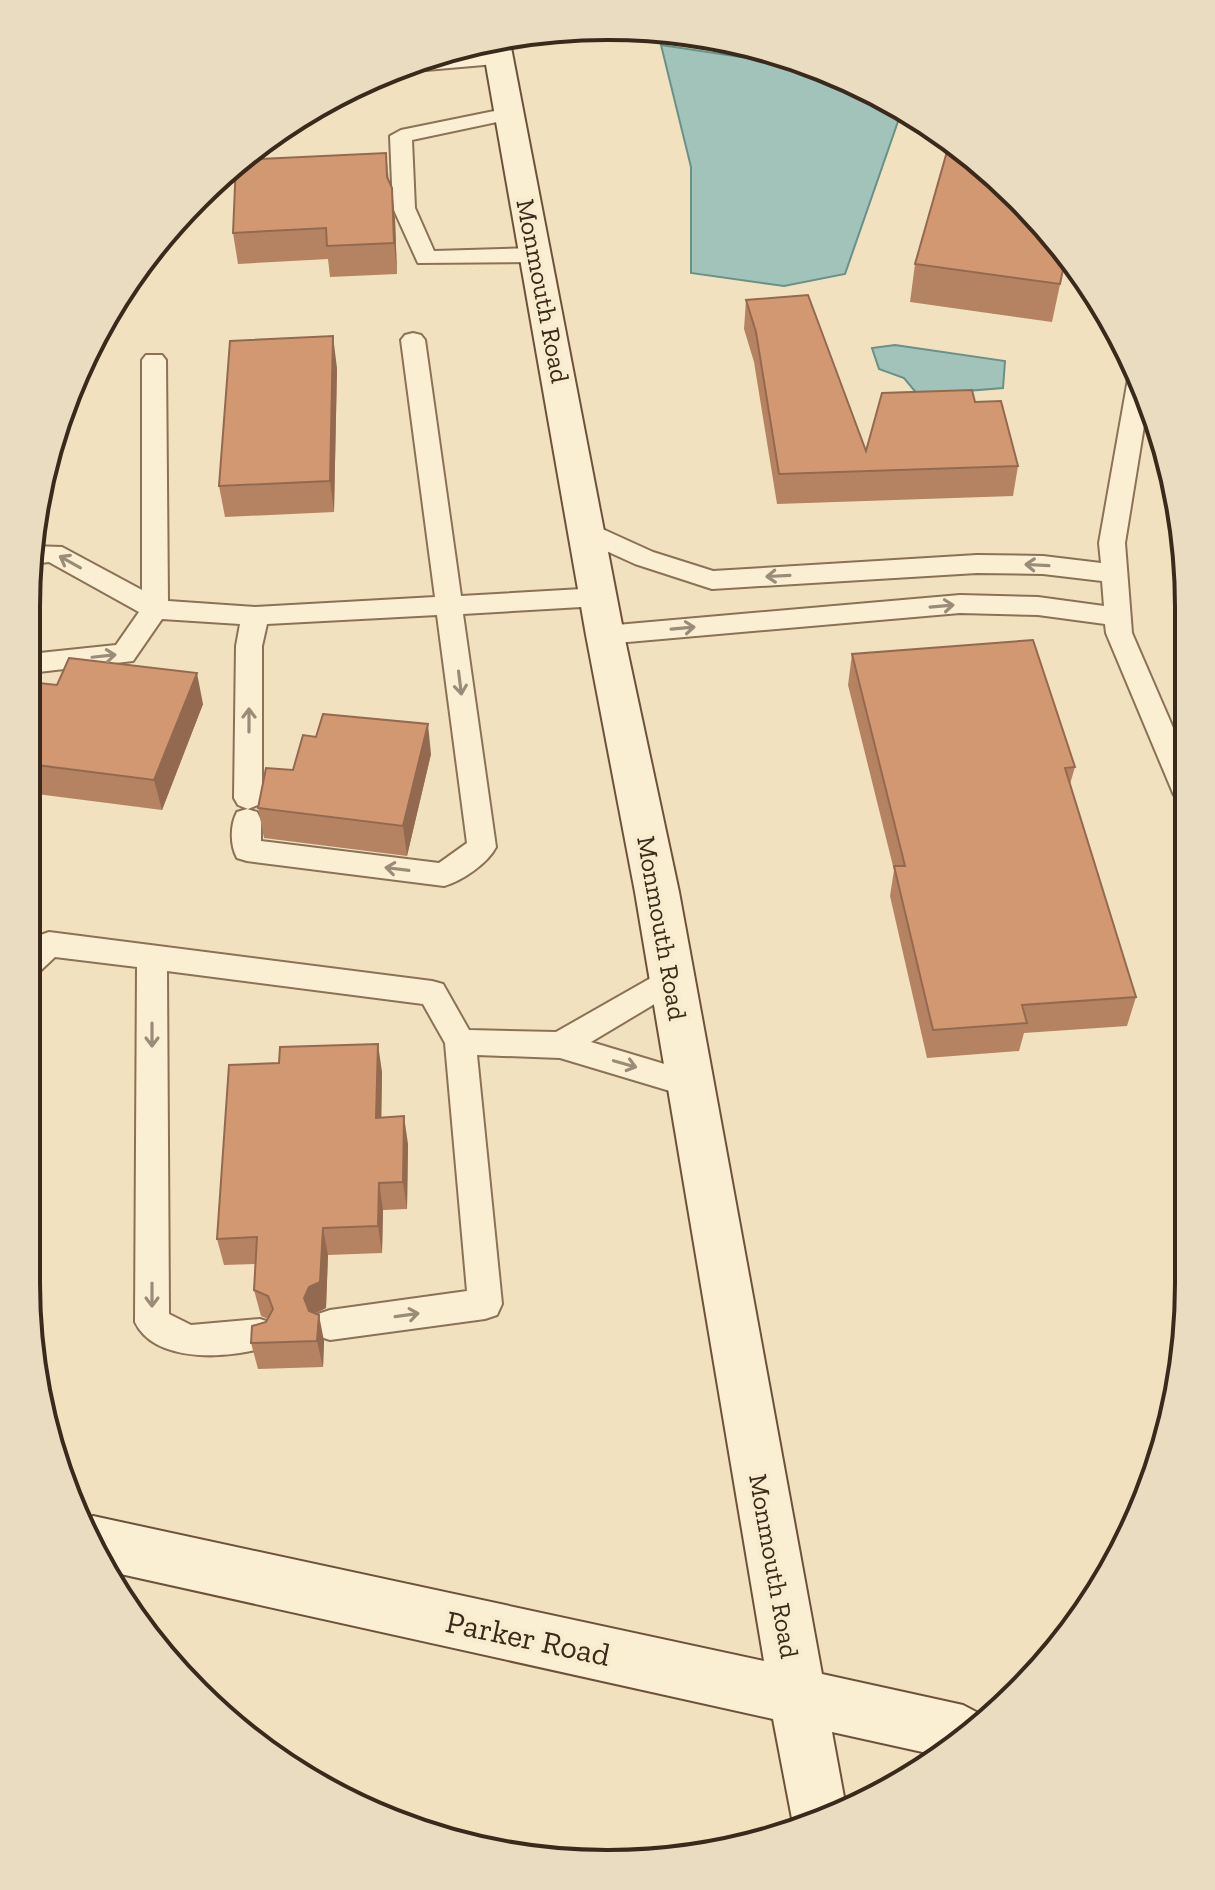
<svg xmlns="http://www.w3.org/2000/svg" width="1215" height="1890" viewBox="0 0 1215 1890" font-family="'Zilla Slab',serif">
  <style>
    .water { fill: #a2c3b9; stroke: #699187; stroke-width: 2 }
    .lines { fill: none; stroke-linecap: round; stroke-linejoin: round }
    .lane-casing { stroke: #8b7156; stroke-width: 4 }
    .secondary-casing { stroke: #6d5239; stroke-width: 4 }
    .lane { fill: #fbefd3; fill-rule: evenodd }
    .secondary { fill: #fbefd3; fill-rule: evenodd }
    .wall { fill: #b58362 }
    .shaded-wall { fill: #936a50 }
    .building { fill: #d29872; stroke: #936a50; stroke-width: 2 }
    .oneway { stroke: #9a8c78 }
    .labels { text-anchor: middle; dominant-baseline: central; stroke-width: 8; stroke-linejoin: round; paint-order: stroke }
    .street-label { font-size: 26px; fill: #3a2a1c; stroke: #f8eccf }
    .near-street-label { font-size: 32px; fill: #3a2a1c; stroke: #f8eccf }
    .rim { fill: none; stroke: #3a2a1c; stroke-width: 4 }
  </style>
  <rect width="100%" height="100%" fill="#f1e1bf"/>
  <path class="water" d="M 661,45 L 821,69 L 903,107 L 845,274 L 784,286 L 691,273 L 691,167 Z
    M 895,345 L 1005,361 L 1003,388 L 918,395 L 904,378 L 879,369 L 872,348 Z"/>
  <g class="lines">
    <defs>
      <path id="lane" d="M 500,53 L 510,59 L 507,63 L 403,72 L 395,69 L 423,58 Z
        M 509,108 L 519,114 L 516,118 L 412,140 L 415,208 L 434,251 L 536,248 L 547,255 L 536,262 L 418,263 L 393,208 L 390,136 L 401,130 Z
        M 413,333 L 421,335 L 425,340 L 461,596 L 599,588 L 608,591 L 612,597 L 608,603 L 599,606 L 463,614 L 496,847 C 488,863 462,881 444,886 L 247,861 L 237,858 C 230,845 230,825 237,812 L 247,809 L 257,812 L 261,820 L 261,841 L 439,863 L 467,843 L 437,615 L 267,624 L 262,646 L 262,798 L 258,805 L 248,809 L 238,805 L 234,798 L 236,646 L 240,624 L 162,619 L 133,661 L 30,673 L 30,654 L 116,645 L 139,612 L 49,562 L 31,564 L 31,546 L 62,547 L 142,590 L 142,360 L 146,355 L 162,355 L 166,360 L 168,601 L 255,607 L 435,597 L 401,340 L 405,335 Z
        M 1137,372 L 1148,401 L 1125,543 L 1132,633 L 1187,760 L 1187,803 L 1177,800 L 1173,793 L 1106,633 L 1105,624 L 1038,615 L 960,613 L 605,644 L 596,642 L 592,635 L 596,628 L 605,626 L 960,595 L 1038,597 L 1104,606 L 1102,581 L 1043,574 L 977,573 L 712,589 L 635,564 L 580,539 L 576,533 L 580,527 L 589,525 L 598,527 L 653,552 L 713,571 L 977,555 L 1043,556 L 1101,563 L 1099,543 L 1128,379 Z
        M 49,932 L 432,981 L 443,984 L 469,1030 L 556,1032 L 672,966 L 683,969 L 687,978 L 683,987 L 591,1042 L 701,1075 L 706,1084 L 701,1093 L 690,1097 L 560,1058 L 477,1055 L 502,1304 L 497,1315 L 485,1319 L 330,1340 L 318,1336 L 313,1325 L 318,1314 L 330,1310 L 467,1291 L 445,1043 L 423,1004 L 167,971 L 169,1314 L 191,1325 L 260,1319 L 272,1323 L 277,1334 L 272,1345 C 235,1359 155,1365 135,1322 L 137,967 L 55,957 L 39,972 L 28,976 L 28,945 L 38,936 Z"/>
      <path id="secondary" d="M 509,37 L 624,635 L 679,892 L 822,1674 L 963,1705 L 984,1716 L 936,1755 L 832,1732 L 846,1808 L 794,1829 L 773,1719 L 107,1571 L 82,1521 L 93,1516 L 764,1661 L 635,892 L 586,635 L 482,42 Z"/>
    </defs>
    <use href="#lane" class="lane-casing"/>
    <use href="#secondary" class="secondary-casing"/>
    <use href="#lane" class="lane"/>
    <use href="#secondary" class="secondary"/>
  </g>
  <path class="wall" d="M 386,153 L 389,181 L 395,219 L 397,274 L 330,277 L 328,259 L 238,264 L 233,233 Z
    M 1067,252 L 1052,322 L 910,302 L 915,264 Z
    M 746,300 L 866,451 L 975,402 L 1018,466 L 1013,496 L 777,504 L 754,362 L 744,329 Z
    M 337,368 L 334,512 L 225,517 L 219,486 Z
    M 852,654 L 1075,767 L 1070,784 L 1136,997 L 1127,1026 L 1024,1033 L 1019,1051 L 927,1058 L 890,896 L 894,870 L 848,685 Z
    M 30,682 L 203,704 L 162,810 L 29,793 Z
    M 431,754 L 407,856 L 264,838 L 258,808 L 293,770 Z
    M 382,1072 L 381,1117 L 408,1144 L 407,1209 L 383,1210 L 382,1253 L 328,1255 L 326,1308 L 315,1314 L 324,1341 L 323,1367 L 258,1369 L 251,1343 L 268,1319 L 261,1316 L 254,1290 L 255,1264 L 224,1265 L 217,1239 Z"/>
  <path class="shaded-wall" d="M 392,188 L 395,219 L 397,274 L 394,243 Z
    M 333,336 L 337,368 L 334,512 L 330,481 Z
    M 197,673 L 203,704 L 162,810 L 154,780 Z
    M 428,724 L 431,754 L 407,856 L 403,826 Z
    M 378,1044 L 382,1072 L 381,1146 L 376,1118 Z
    M 404,1116 L 408,1144 L 407,1209 L 403,1182 Z
    M 379,1183 L 383,1210 L 382,1253 L 378,1226 Z
    M 323,1228 L 328,1255 L 326,1308 L 315,1313 L 310,1324 L 304,1298 Z
    M 319,1315 L 324,1341 L 323,1367 L 317,1341 Z"/>
  <path class="building" d="M 950,141 L 991,170 L 1067,251 L 1060,284 L 915,264 Z
    M 386,153 L 387,177 L 392,188 L 394,243 L 327,246 L 326,228 L 233,233 L 236,163 L 239,160 Z
    M 808,295 L 866,451 L 882,393 L 972,390 L 975,402 L 1001,401 L 1018,466 L 779,474 L 756,332 L 746,300 Z
    M 333,336 L 330,481 L 219,486 L 230,341 Z
    M 1033,640 L 1075,767 L 1065,768 L 1136,997 L 1022,1005 L 1027,1023 L 933,1030 L 894,866 L 905,866 L 852,654 Z
    M 69,658 L 197,673 L 154,780 L 29,764 L 30,682 L 57,685 Z
    M 323,714 L 428,724 L 403,826 L 258,808 L 266,768 L 293,770 L 303,735 L 316,737 Z
    M 378,1044 L 376,1118 L 404,1116 L 403,1182 L 379,1183 L 378,1226 L 323,1228 L 320,1282 L 309,1287 L 304,1298 L 309,1311 L 319,1315 L 317,1341 L 251,1343 L 252,1326 L 266,1322 L 273,1309 L 268,1296 L 254,1290 L 257,1237 L 217,1239 L 229,1065 L 279,1063 L 280,1047 Z"/>
  <defs><path id="oneway-shaft" d="M-6 0H5M1.5-3L5.5 0L1.5 3" fill="none" stroke-width="1.6" stroke-linecap="round" stroke-linejoin="round" transform="scale(2)"/></defs>
  <g class="oneway">
    <use href="#oneway-shaft" transform="translate(70 562) rotate(-151)"/>
    <use href="#oneway-shaft" transform="translate(1037 565) rotate(-177)"/>
    <use href="#oneway-shaft" transform="translate(778 576) rotate(177)"/>
    <use href="#oneway-shaft" transform="translate(942 606) rotate(-5)"/>
    <use href="#oneway-shaft" transform="translate(683 628) rotate(-5)"/>
    <use href="#oneway-shaft" transform="translate(104 656) rotate(-6)"/>
    <use href="#oneway-shaft" transform="translate(460 683) rotate(83)"/>
    <use href="#oneway-shaft" transform="translate(249 720) rotate(-90)"/>
    <use href="#oneway-shaft" transform="translate(397 869) rotate(-173)"/>
    <use href="#oneway-shaft" transform="translate(152 1035) rotate(90)"/>
    <use href="#oneway-shaft" transform="translate(625 1064) rotate(16)"/>
    <use href="#oneway-shaft" transform="translate(152 1295) rotate(90)"/>
    <use href="#oneway-shaft" transform="translate(407 1315) rotate(-8)"/>
  </g>
  <g class="labels">
    <g class="street-label">
      <text transform="translate(543 291) rotate(79)">Monmouth Road</text>
      <text transform="translate(662 928) rotate(80)">Monmouth Road</text>
      <text transform="translate(774 1566) rotate(80)">Monmouth Road</text>
    </g>
    <g class="near-street-label">
      <text transform="translate(528 1638) rotate(12)">Parker Road</text>
    </g>
  </g>
  <path d="M0 0H1215V1890H0ZM607 40H608A567 567 0 0 1 1175 607V1283A567 567 0 0 1 608 1850H607A567 567 0 0 1 40 1283V607A567 567 0 0 1 607 40Z" fill="#e9dcc1" fill-rule="evenodd"/>
  <path class="rim" d="M607 40H608A567 567 0 0 1 1175 607V1283A567 567 0 0 1 608 1850H607A567 567 0 0 1 40 1283V607A567 567 0 0 1 607 40Z"/>
</svg>
